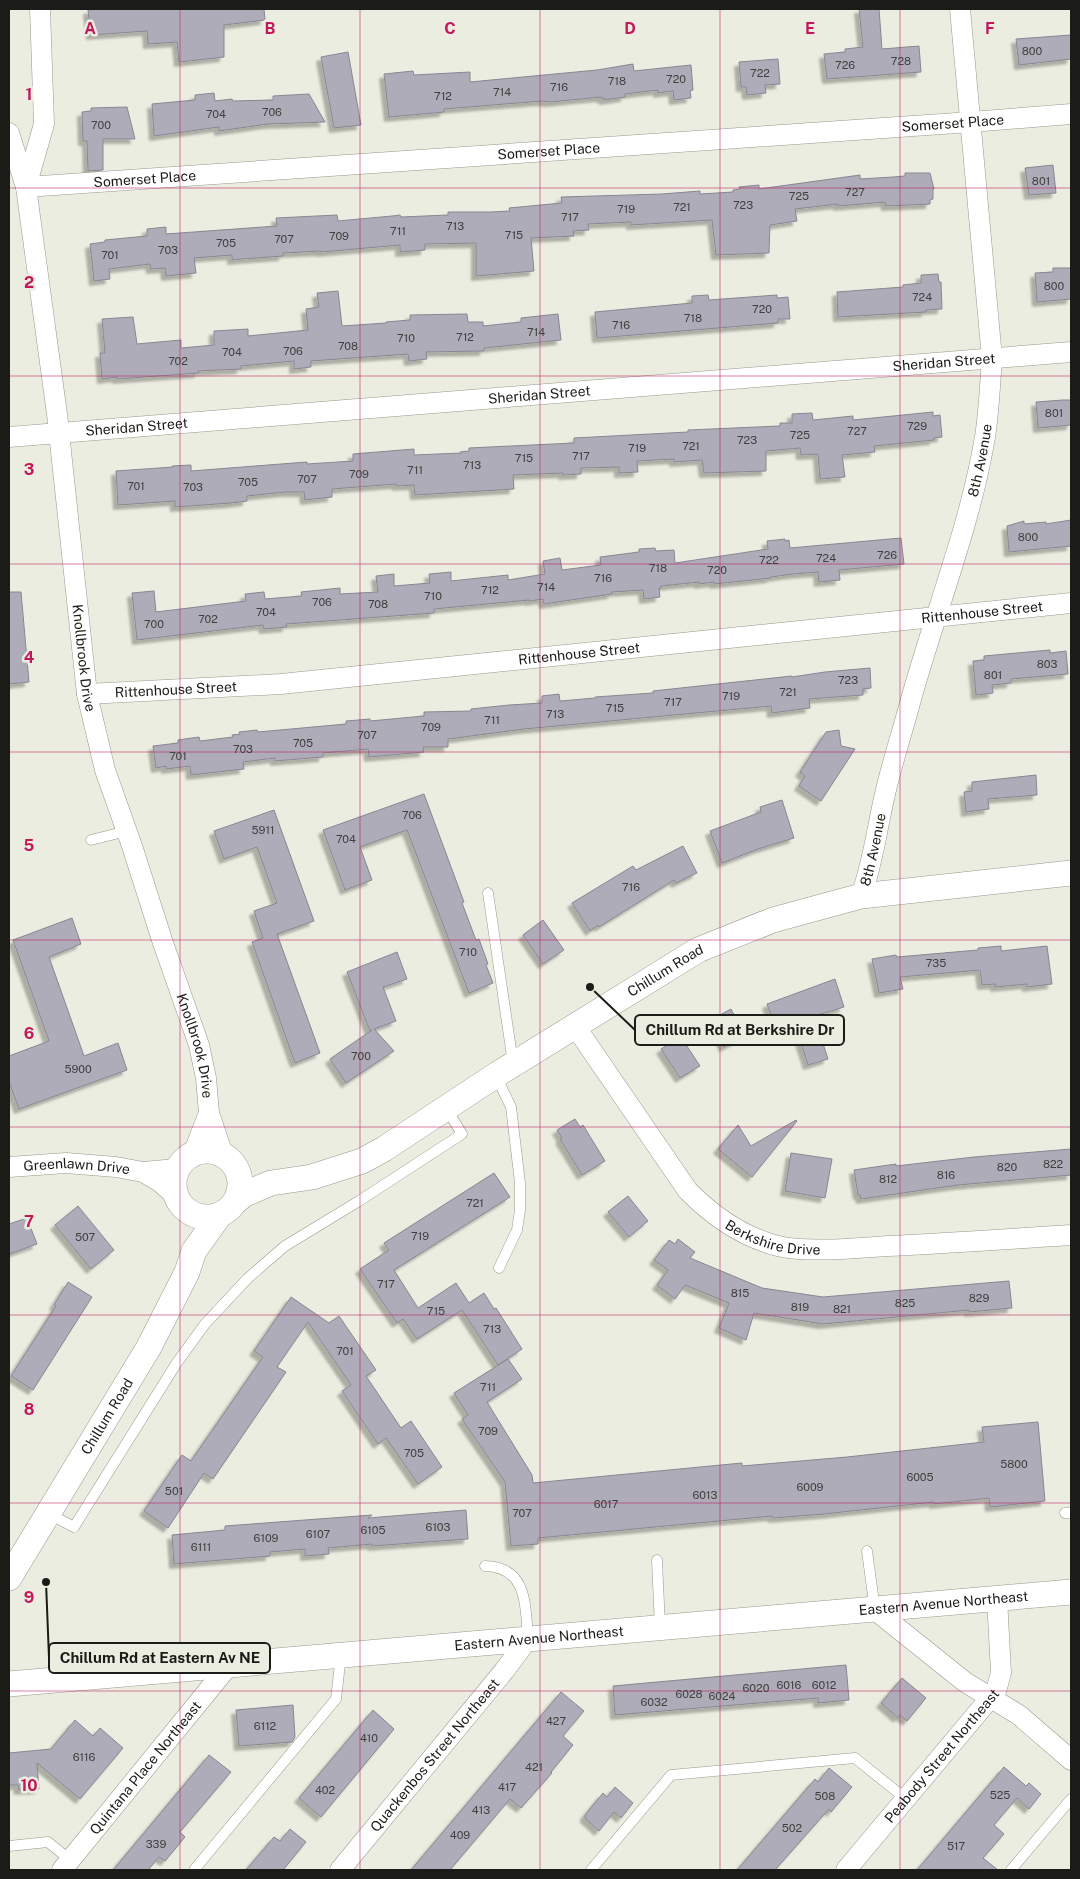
<svg xmlns="http://www.w3.org/2000/svg" width="1080" height="1879" font-family="'Public Sans',sans-serif">
<style>
.building{fill:#adacb8;stroke:#888692;filter:url(#shadow)}
.lines{fill:none;stroke-linecap:round;stroke-linejoin:round}
.service-casing{stroke:#97998d;stroke-width:11}
.minor-casing{stroke:#97998d;stroke-width:21}
.tertiary-casing{stroke:#97998d;stroke-width:26}
.service{stroke:#fff;stroke-width:10}
.minor{stroke:#fff;stroke-width:20}
.tertiary{stroke:#fff;stroke-width:25}
.grid{fill:none;stroke:#c2185b;stroke-width:1;stroke-opacity:0.55}
.labels{text-anchor:middle;stroke-width:5;stroke-linejoin:round;paint-order:stroke}
.number-label{font-size:11px;fill:#40403f}
.street-label{font-size:14px;fill:#1b1c17;stroke:#ebede0}
.grid-label{font-size:16px;text-anchor:middle;font-weight:bold;fill:#c2185b;stroke:#ebede0;stroke-width:5;stroke-linejoin:round;paint-order:stroke}
.leader{fill:none;stroke:#1b1c17;stroke-width:2}
.callout-dot{fill:#1b1c17;stroke:#ebede0;stroke-width:2}
.callout{fill:#ebede0;stroke:#1b1c17;stroke-width:2}
.callout-label{font-size:15px;text-anchor:middle;font-weight:bold;fill:#1b1c17}
</style>
<defs>
<filter id="shadow"><feDropShadow dx="-4.5" dy="4.5" stdDeviation="1" flood-color="#0004"/></filter>
</defs>
<rect width="100%" height="100%" fill="#ebede0"/>
<path class="building" d="M98,9H264L265,20L224,25V57L179,62L177,42L148,44L147,31L91,35L88,10Z
M859,9H879L882,49L919,46L921,72L827,79L824,54L845,52V49L863,47Z
M1071,35V59L1019,65L1016,39Z
M348,52L361,125L334,128L321,57Z
M778,59L780,84L765,85L766,93L747,95L746,87H741L739,62Z
M633,64L634,71L691,65L693,90L690,91L691,98L674,100L673,91L658,93V90L625,94V97L604,100V98H601V97L550,102L542,101L444,109V112L389,117L384,74L413,71L414,75L470,72V82L597,70Z
M214,93L215,101L232,99L233,101L273,100V96L309,94L325,122L268,124L219,131V127L154,136L152,104L195,100V95Z
M127,107L135,139H103V170L88,171L87,141H83L82,112L91,111V108Z
M1053,165L1056,193L1029,195L1025,168Z
M905,173H930L934,189H933V199L930,200V204L886,206L885,202L838,206V204L795,209L797,221L770,225L769,253L716,255L712,220L631,225V222L588,224L589,230L573,231L574,236L531,238L534,271L476,276V243L425,244V250L400,252V245L321,252V251L283,253V256L242,259L232,260V255L194,258L196,273L166,276L165,268L151,269L150,264L109,269L110,279L94,281L90,244L105,242V240L147,236V229L166,227V234L277,226L276,218L337,215L338,221L392,216L400,215L401,217L448,215V212H490L510,211L509,208L562,203L561,197L662,194L700,191V194L733,192V190L740,189L739,187L759,185V189L860,175V179L893,177L905,176Z
M1053,268H1071V299L1037,302L1035,273L1053,272Z
M938,274L939,282H941L942,309L926,310V312L838,317L837,292L903,287V285L921,283V275Z
M338,291L342,326L386,323V322L410,320V315L467,314L468,322H483V326L521,322V318L558,314L561,340L484,348V351L426,352L427,359L409,361L408,354L311,361V367L294,369V361L241,366V369L198,371L199,373L117,379V377L102,379L100,353H105L102,319L133,317L137,344L181,340V348L214,345V331L248,329V336L308,330L306,309L319,307L317,293Z
M708,295L709,300L777,295V298L788,297L790,319H778V323L597,338L595,312L692,303V296Z
M1063,400H1071V425L1038,428L1036,402Z
M933,412V416L940,415L942,437L934,438V440L874,446L875,452L842,455L845,477L820,479L818,454L801,455L800,448L766,451V471L704,473L702,460L674,462V459L637,461L638,472L619,473V467L581,468V474L563,475V473L513,475L514,489L415,495L414,485L397,486L396,484L332,489V497L305,500L304,492H285L247,496V501L231,503L175,507V501L118,505L116,471L173,467L172,466L191,465V471L307,462V464L353,461V454L414,449V455L461,453L460,452L469,451V448L574,443V438L688,432V430L780,426V423H792V414L812,413L813,420L853,416V420Z
M1071,520V546L1009,552L1007,526L1024,521V524L1046,522V524Z
M901,538L904,564L839,570L840,580L819,582L818,572L793,574L771,577V578L714,584V582L699,584V582L661,586V588H659L660,597L644,599L643,590L612,592V594L544,604L543,599L530,601L529,600L434,609V613L286,624L287,627L264,629L263,625L145,639L137,640L132,593L154,591L156,612L246,601L245,594L264,592L265,599L302,596L301,592L340,588V594L378,592L376,576L394,574V586L430,583L429,574L451,572V581L508,575V580L545,574L543,561L560,558L562,570L601,565L600,557L639,552V549L655,548L656,551L674,550L675,563L768,549L767,541L785,539V541L789,540L790,548Z
M9,592H21L29,682L9,684Z
M1050,650V653L1066,651L1068,674L1011,679V683L992,685L993,693L976,695L973,661L984,660V656Z
M870,668L871,688L863,689V695L809,699L810,708L772,713L771,706L524,729L448,739V747H423L424,752L369,757L368,749L323,753V757L275,761V758L243,762L244,769L191,775L190,766L166,769V766L156,768L153,746L178,743V740L199,737L200,741L233,737L232,735L240,734L239,732L257,730L258,732L346,724V721L370,719V721L424,716V712L471,711V709L509,705L542,703V696L559,694L560,701L595,698V697L653,693V691L792,676V677L825,672Z
M839,730L841,746L855,749L821,801L799,786L805,776L800,772L826,732Z
M1036,775L1037,795L988,799L989,809L966,812L964,792L972,791V782Z
M424,794L464,902L462,903L476,940L479,939L488,964L486,965L493,983L469,993L407,830L360,847L372,880L345,890L323,830Z
M782,800L794,838L758,849L722,863L710,831L761,812L760,807Z
M274,810L314,921L277,934L320,1053L295,1063L252,942L263,938L254,911L277,903L257,847L224,859L214,831Z
M683,846L697,873L676,883L674,880L599,927L598,925L590,931L572,903L633,866L636,870Z
M72,918L81,944L49,957L84,1056L118,1043L127,1070L19,1109L9,1082V1056L49,1041L13,940Z
M543,920L564,950L543,964L523,935Z
M1001,946V951L1047,946L1052,984L1027,987V984L995,987V984L982,985L980,970L900,977L903,989L879,993L872,959L896,955L897,957L978,950V948Z
M397,952L407,979L383,987L396,1021L374,1029L394,1051L346,1083L330,1059L372,1030L370,1031L347,972Z
M835,979L844,1007L814,1016L828,1059L808,1065L796,1028L778,1035L767,1004Z
M731,1009L745,1036L724,1047L711,1020Z
M681,1037L700,1066L680,1078L661,1049Z
M575,1119L580,1127L583,1125L605,1161L582,1175L560,1139L562,1138L557,1130Z
M796,1120L797,1121L752,1177L718,1149L738,1125L751,1146Z
M1071,1149V1175L958,1185L861,1199L860,1195H858L854,1170L896,1164V1166L974,1157Z
M791,1153L832,1159L825,1198L785,1191Z
M494,1173L510,1197L394,1270L418,1308L456,1283L469,1303L484,1293L494,1309L496,1308L522,1349L498,1365L462,1310L417,1339L403,1319L397,1323L360,1269L389,1250L384,1243Z
M628,1196L648,1221L629,1237L608,1212Z
M78,1206L114,1250L91,1269L55,1225Z
M27,1218L37,1244L9,1254V1224Z
M678,1239L695,1252L690,1258L762,1288L823,1297L1009,1281L1012,1308L969,1312V1310L823,1324L754,1313L746,1340L719,1328L729,1303L685,1285L675,1299L657,1285L668,1270L654,1260L669,1240L675,1244Z
M68,1282L92,1297L33,1390L11,1376L56,1306L54,1305Z
M291,1297L329,1323L339,1316L376,1370L366,1376L401,1428L411,1421L442,1467L418,1484L386,1438L378,1444L342,1391L351,1385L308,1322L277,1367L286,1372L213,1479L204,1473L168,1528L144,1511L182,1455L191,1461L263,1357L254,1351Z
M508,1359L522,1379L487,1402L532,1475L533,1483L742,1463V1466L847,1457L984,1442L982,1427L1038,1422L1045,1501L990,1507L989,1498L934,1504V1502L824,1514L773,1518L772,1516L538,1538V1544L511,1546L505,1482L462,1419L468,1415L454,1393Z
M466,1510L468,1539L372,1546V1544L328,1548L329,1554L305,1556V1549L270,1552V1556L174,1564L172,1535L225,1530V1526L372,1515L368,1518Z
M846,1665L849,1700L818,1703V1698L615,1715L613,1686Z
M902,1678L926,1698L907,1721L900,1715L898,1718L881,1703Z
M561,1692L584,1711L563,1736L573,1745L551,1772L552,1773L521,1808L510,1799L450,1870H411Z
M293,1705L295,1737L292,1742L239,1746L236,1710Z
M373,1710L394,1729L321,1817L299,1798Z
M75,1720L93,1736L100,1728L123,1748L80,1799L37,1763L39,1789L19,1790L18,1785H9V1753L51,1749Z
M209,1755L231,1772L180,1832L185,1837L165,1861L159,1857L148,1870H113Z
M1004,1767L1026,1786L1029,1783L1041,1794L1029,1809L1017,1798L994,1825L1004,1834L983,1858L998,1870H917Z
M829,1768L852,1787L831,1812L829,1809L775,1870H737L815,1779L818,1782Z
M615,1787L633,1803L621,1818L614,1812L599,1831L585,1818V1815L603,1793L607,1797Z
M290,1829L306,1842L283,1870H246L274,1837L280,1841Z"/>
<g class="lines">
<g class="service-casing">
<path id="service" d="M91,840L127,831
M488,893L513,1063
M496,1076L511,1107L520,1183V1210L517,1230L499,1268
M1065,1513H1071
M49,1514L74,1527L176,1364L205,1324L248,1278L285,1246L359,1201L462,1134L446,1108
M867,1551L875,1610
M657,1560L660,1627
M485,1566C528,1567 525,1606 528,1638
M9,1846L48,1842L70,1860
M194,1870L336,1699L341,1655
M591,1870L671,1775L855,1758L906,1799
M1011,1870L1071,1799"/>
</g>
<g class="minor-casing">
<g id="minor">
<path id="s1" d="M9,133L26,187L57,414L87,694L105,770L132,846L163,943L199,1045L206,1078L209,1113L223,1155"/>
<path id="s2" d="M26,187L971,122L1071,114"/>
<path d="M26,187L44,124L40,9"/>
<path id="s3" d="M9,437L1071,352"/>
<path id="s4" d="M87,694L281,684L1071,603"/>
<path id="s5" d="M861,896C873,863 877,828 885,794C892,763 902,733 910,703C934,615 970,527 985,437C989,411 990,385 992,358L960,9"/>
<path id="s6" d="M575,1026L688,1191C714,1217 742,1237 778,1246C807,1253 858,1248 888,1246C949,1243 1010,1239 1071,1235"/>
<path d="M193,1154L209,1113"/>
<path id="s7" d="M9,1167L66,1163L116,1167L143,1172L177,1169"/>
<path d="M143,1172L160,1182L176,1196"/>
<path d="M875,1610L965,1682L1019,1715L1071,1760"/>
<path id="s8" d="M62,1870L229,1665"/>
<path id="s9" d="M340,1870L504,1671L528,1639"/>
<path id="s10" d="M846,1870L996,1691L1001,1673L997,1598"/>
</g>
</g>
<g class="tertiary-casing">
<g id="tertiary">
<circle cx="207" cy="1184" r="33"/>
<path id="s11" d="M236,1201L245,1194L271,1183L312,1177L362,1161L384,1149L496,1075L698,950L773,920L861,896L1071,873"/>
<path id="s12" d="M9,1578L149,1347L187,1272L194,1251L219,1216"/>
<path id="s13" d="M9,1684L1071,1592"/>
</g>
</g>
<use href="#service" class="service"/>
<use href="#minor" class="minor"/>
<use href="#tertiary" class="tertiary"/>
</g>
<path class="grid" d="M180,9V1870M360,9V1870M540,9V1870M720,9V1870M900,9V1870M9,188H1071M9,376H1071M9,564H1071M9,752H1071M9,940H1071M9,1127H1071M9,1315H1071M9,1503H1071M9,1691H1071"/>
<g class="labels">
<g class="number-label">
<text x="1032" y="55">800</text>
<text x="901" y="65">728</text>
<text x="845" y="69">726</text>
<text x="760" y="77">722</text>
<text x="676" y="83">720</text>
<text x="617" y="85">718</text>
<text x="559" y="91">716</text>
<text x="502" y="96">714</text>
<text x="443" y="100">712</text>
<text x="272" y="116">706</text>
<text x="216" y="118">704</text>
<text x="101" y="129">700</text>
<text x="1041" y="185">801</text>
<text x="855" y="196">727</text>
<text x="799" y="200">725</text>
<text x="743" y="209">723</text>
<text x="682" y="211">721</text>
<text x="626" y="213">719</text>
<text x="570" y="221">717</text>
<text x="455" y="230">713</text>
<text x="398" y="235">711</text>
<text x="514" y="239">715</text>
<text x="339" y="240">709</text>
<text x="284" y="243">707</text>
<text x="226" y="247">705</text>
<text x="168" y="254">703</text>
<text x="110" y="259">701</text>
<text x="1054" y="290">800</text>
<text x="922" y="301">724</text>
<text x="762" y="313">720</text>
<text x="693" y="322">718</text>
<text x="621" y="329">716</text>
<text x="536" y="336">714</text>
<text x="465" y="341">712</text>
<text x="406" y="342">710</text>
<text x="348" y="350">708</text>
<text x="293" y="355">706</text>
<text x="232" y="356">704</text>
<text x="178" y="365">702</text>
<text x="1054" y="417">801</text>
<text x="917" y="430">729</text>
<text x="857" y="435">727</text>
<text x="800" y="439">725</text>
<text x="747" y="444">723</text>
<text x="691" y="450">721</text>
<text x="637" y="452">719</text>
<text x="581" y="460">717</text>
<text x="524" y="462">715</text>
<text x="472" y="469">713</text>
<text x="415" y="474">711</text>
<text x="359" y="478">709</text>
<text x="307" y="483">707</text>
<text x="248" y="486">705</text>
<text x="136" y="490">701</text>
<text x="193" y="491">703</text>
<text x="1028" y="541">800</text>
<text x="887" y="559">726</text>
<text x="826" y="562">724</text>
<text x="769" y="564">722</text>
<text x="658" y="572">718</text>
<text x="717" y="574">720</text>
<text x="603" y="582">716</text>
<text x="546" y="591">714</text>
<text x="490" y="594">712</text>
<text x="433" y="600">710</text>
<text x="322" y="606">706</text>
<text x="378" y="608">708</text>
<text x="266" y="616">704</text>
<text x="208" y="623">702</text>
<text x="154" y="628">700</text>
<text x="1047" y="668">803</text>
<text x="993" y="679">801</text>
<text x="848" y="684">723</text>
<text x="788" y="696">721</text>
<text x="731" y="700">719</text>
<text x="673" y="706">717</text>
<text x="615" y="712">715</text>
<text x="555" y="718">713</text>
<text x="492" y="724">711</text>
<text x="431" y="731">709</text>
<text x="367" y="739">707</text>
<text x="303" y="747">705</text>
<text x="243" y="753">703</text>
<text x="178" y="760">701</text>
<text x="412" y="819">706</text>
<text x="263" y="834">5911</text>
<text x="346" y="843">704</text>
<text x="631" y="891">716</text>
<text x="468" y="956">710</text>
<text x="936" y="967">735</text>
<text x="361" y="1060">700</text>
<text x="78" y="1073">5900</text>
<text x="1053" y="1168">822</text>
<text x="1007" y="1171">820</text>
<text x="946" y="1179">816</text>
<text x="888" y="1183">812</text>
<text x="475" y="1207">721</text>
<text x="420" y="1240">719</text>
<text x="85" y="1241">507</text>
<text x="386" y="1288">717</text>
<text x="740" y="1297">815</text>
<text x="979" y="1302">829</text>
<text x="905" y="1307">825</text>
<text x="800" y="1311">819</text>
<text x="842" y="1313">821</text>
<text x="436" y="1315">715</text>
<text x="492" y="1333">713</text>
<text x="345" y="1355">701</text>
<text x="488" y="1391">711</text>
<text x="488" y="1435">709</text>
<text x="414" y="1457">705</text>
<text x="1014" y="1468">5800</text>
<text x="920" y="1481">6005</text>
<text x="810" y="1491">6009</text>
<text x="174" y="1495">501</text>
<text x="705" y="1499">6013</text>
<text x="606" y="1508">6017</text>
<text x="522" y="1517">707</text>
<text x="438" y="1531">6103</text>
<text x="373" y="1534">6105</text>
<text x="318" y="1538">6107</text>
<text x="266" y="1542">6109</text>
<text x="201" y="1551">6111</text>
<text x="789" y="1689">6016</text>
<text x="824" y="1689">6012</text>
<text x="756" y="1692">6020</text>
<text x="689" y="1698">6028</text>
<text x="722" y="1700">6024</text>
<text x="654" y="1706">6032</text>
<text x="556" y="1725">427</text>
<text x="265" y="1730">6112</text>
<text x="369" y="1742">410</text>
<text x="84" y="1761">6116</text>
<text x="534" y="1771">421</text>
<text x="507" y="1791">417</text>
<text x="325" y="1794">402</text>
<text x="1000" y="1799">525</text>
<text x="825" y="1800">508</text>
<text x="481" y="1814">413</text>
<text x="792" y="1832">502</text>
<text x="460" y="1839">409</text>
<text x="156" y="1848">339</text>
<text x="956" y="1850">517</text>
</g>
<g class="street-label">
<text dy="5" stroke="none"><textPath href="#s2" startOffset="929">Somerset Place</textPath></text>
<text dy="5" stroke="none"><textPath href="#s2" startOffset="524">Somerset Place</textPath></text>
<text dy="5" stroke="none"><textPath href="#s2" startOffset="119">Somerset Place</textPath></text>
<text dy="5" stroke="none"><textPath href="#s3" startOffset="938">Sheridan Street</textPath></text>
<text dy="5" stroke="none"><textPath href="#s3" startOffset="532">Sheridan Street</textPath></text>
<text dy="5" stroke="none"><textPath href="#s3" startOffset="128">Sheridan Street</textPath></text>
<text dy="5" stroke="none"><textPath href="#s5" startOffset="452">8th Avenue</textPath></text>
<text dy="5" stroke="none"><textPath href="#s4" startOffset="899">Rittenhouse Street</textPath></text>
<text dy="5" stroke="none"><textPath href="#s4" startOffset="494">Rittenhouse Street</textPath></text>
<text dy="5" stroke="none"><textPath href="#s1" startOffset="531">Knollbrook Drive</textPath></text>
<text dy="5" stroke="none"><textPath href="#s4" startOffset="89">Rittenhouse Street</textPath></text>
<text dy="5" stroke="none"><textPath href="#s5" startOffset="48">8th Avenue</textPath></text>
<text dy="5" stroke="none"><textPath href="#s11" startOffset="492">Chillum Road</textPath></text>
<text dy="5" stroke="none"><textPath href="#s1" startOffset="936">Knollbrook Drive</textPath></text>
<text dy="5" stroke="none"><textPath href="#s7" startOffset="68">Greenlawn Drive</textPath></text>
<text dy="5" stroke="none"><textPath href="#s6" startOffset="300">Berkshire Drive</textPath></text>
<text dy="5" stroke="none"><textPath href="#s12" startOffset="189">Chillum Road</textPath></text>
<text dy="5" stroke="none"><textPath href="#s13" startOffset="938">Eastern Avenue Northeast</textPath></text>
<text dy="5" stroke="none"><textPath href="#s13" startOffset="532">Eastern Avenue Northeast</textPath></text>
<text dy="5" stroke="none"><textPath href="#s9" startOffset="149">Quackenbos Street Northeast</textPath></text>
<text dy="5" stroke="none"><textPath href="#s10" startOffset="149">Peabody Street Northeast</textPath></text>
<text dy="5" stroke="none"><textPath href="#s8" startOffset="132">Quintana Place Northeast</textPath></text>
</g>
</g>
<g class="grid-label">
<text x="90" y="34">A</text>
<text x="270" y="34">B</text>
<text x="450" y="34">C</text>
<text x="630" y="34">D</text>
<text x="810" y="34">E</text>
<text x="990" y="34">F</text>
<text x="29" y="100">1</text>
<text x="29" y="288">2</text>
<text x="29" y="475">3</text>
<text x="29" y="663">4</text>
<text x="29" y="851">5</text>
<text x="29" y="1039">6</text>
<text x="29" y="1227">7</text>
<text x="29" y="1415">8</text>
<text x="29" y="1603">9</text>
<text x="29" y="1791">10</text>
</g>
<path class="leader" d="M590 987L635 1030M46 1582L49 1658"/>
<g class="callout-dot">
<circle cx="590" cy="987" r="5"/>
<circle cx="46" cy="1582" r="5"/>
</g>
<g class="callout">
<rect x="635" y="1015" width="209" height="30" rx="5"/>
<rect x="49" y="1643" width="221" height="30" rx="5"/>
</g>
<g class="callout-label">
<text x="740" y="1035">Chillum Rd at Berkshire Dr</text>
<text x="160" y="1663">Chillum Rd at Eastern Av NE</text>
</g>
<rect width="1080" height="1879" fill="none" stroke="#1b1c17" stroke-width="20"/>
</svg>
